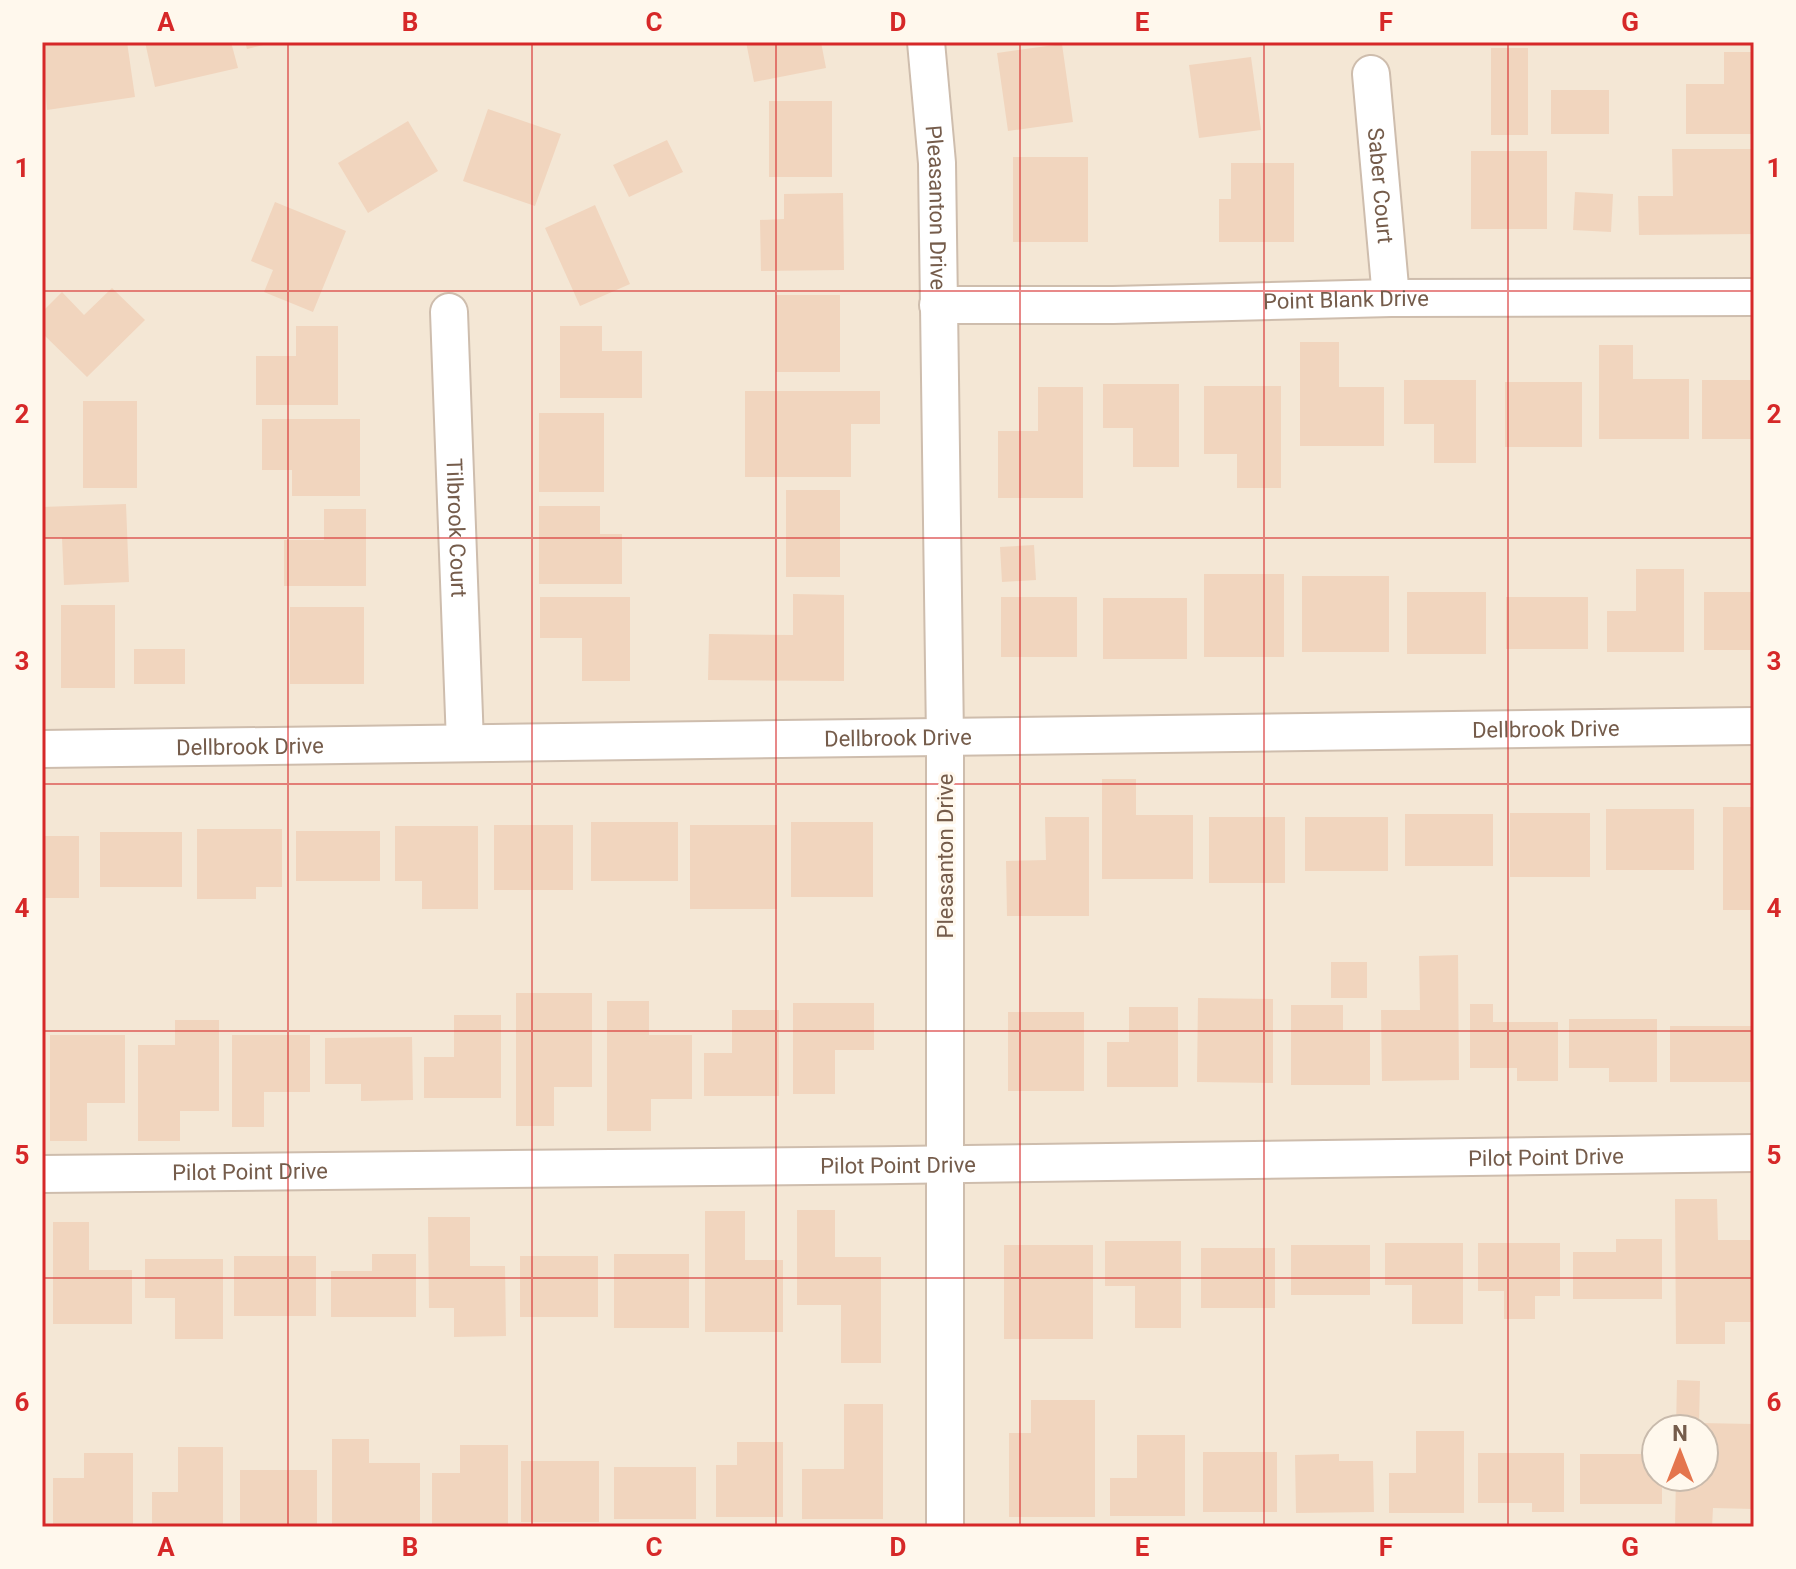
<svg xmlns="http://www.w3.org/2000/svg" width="1796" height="1569" font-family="Roboto,sans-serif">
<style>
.residential{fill:#f4e7d5;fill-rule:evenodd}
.building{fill:#f1d5be}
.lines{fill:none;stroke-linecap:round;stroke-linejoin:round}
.street-casing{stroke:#cebdad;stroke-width:40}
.street{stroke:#fff;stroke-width:36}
.grid{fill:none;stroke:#d62828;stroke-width:2;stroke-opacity:0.55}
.labels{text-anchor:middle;stroke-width:6;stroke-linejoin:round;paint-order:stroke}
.street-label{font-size:22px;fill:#755c4b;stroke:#fff8ed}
.neatline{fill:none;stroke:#d62828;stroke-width:3}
.grid-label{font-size:26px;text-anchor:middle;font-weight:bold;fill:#d62828}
</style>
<rect width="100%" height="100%" fill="#fcf5e6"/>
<path class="residential" d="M42,42H1754V1527H42ZM1656,1429H1704V1477H1656Z"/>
<path class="building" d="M42,42H127L135,97L47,110Z
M145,42H231L238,68L155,87Z
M245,42H272V43L247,49Z
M746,42H821L826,68L754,82Z
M1062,44L1073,122L1008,131L997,53Z
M1491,48H1528V135H1491Z
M1724,52H1754V134H1686V84H1724Z
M1251,57L1261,130L1199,138L1189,65Z
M1551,90H1609V134H1551Z
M769,101H832V177H769Z
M488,109L561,134L535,206L463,181Z
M408,121L438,171L368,213L338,163Z
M667,140L683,172L629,197L613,165Z
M1672,149H1754V234L1639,235L1638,196H1673Z
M1471,151H1547V229H1471Z
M1013,157H1088V242H1013Z
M1231,163H1294V242H1219V199H1231Z
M1575,192L1613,194L1611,232L1573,230Z
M843,193L844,270L761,271L760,220L784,219V194Z
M275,202L346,231L313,312L264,292L273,270L251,261Z
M595,205L630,284L580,306L545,228Z
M112,288L145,320L87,377L42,333V312L62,292L84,315Z
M776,295H840V372H776Z
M296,326H338V405H256V356H296Z
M560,326H602V351H642V398H560Z
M1300,342H1339V387H1384V446H1300Z
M1599,345H1633V379H1689V439H1599Z
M1404,380H1476V463H1434V424H1404Z
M1702,380H1754V439H1702Z
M1505,382H1582V447H1505Z
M1103,384H1179V467H1133V428H1103Z
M1204,386H1281V488H1237V454H1204Z
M1038,387H1083V498H998V431H1038Z
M745,391H880V424H851V477H745Z
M83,401H137V488H83Z
M539,413H604V492H539Z
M262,419H360V496H292V470H262Z
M786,490H840V577H786Z
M126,504L129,582L64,585L62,538H42V507Z
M539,506H600V534H622V584H539Z
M324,509H366V586H284V540H324Z
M1034,545L1036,580L1002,582L1000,547Z
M1636,569H1684V652H1607V611H1636Z
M1204,574H1284V657H1204Z
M1302,576H1389V652H1302Z
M1407,592H1486V654H1407Z
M1704,592H1754V650H1704Z
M793,594L844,595V681L708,680L709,634L793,635Z
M540,597H630V681H582V638H540Z
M1001,597H1077V657H1001Z
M1506,597H1588V649H1506Z
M1103,598H1187V659H1103Z
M61,605H115V688H61Z
M290,607H364V684H290Z
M134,649H185V684H134Z
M1102,779H1136V815H1193V879H1102Z
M1723,807H1754V910H1723Z
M1606,809H1694V870H1606Z
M1510,813H1590V877H1510Z
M1405,814H1493V866H1405Z
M1045,817H1089V916H1007L1006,861L1046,860Z
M1209,817H1285V883H1209Z
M1305,817H1388V871H1305Z
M591,822H678V881H591Z
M791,822H873V897H791Z
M494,825H573V890H494Z
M690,825H777V909H690Z
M395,826H478V909H422V881H395Z
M197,829H282V887H256V899H197Z
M296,831H380V881H296Z
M100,832H182V887H100Z
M42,836H79V898H42Z
M1458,955L1459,1080L1382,1081L1381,1010H1420L1419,956Z
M1331,962H1367V998H1331Z
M516,993H592V1087H554V1126H516Z
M1198,998L1273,999V1083L1197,1082Z
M607,1001H649V1035H692V1099H651V1131H607Z
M793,1003H874V1050H835V1094H793Z
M1470,1004H1493V1022H1558V1081H1517V1068H1470Z
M1291,1005H1343V1030H1370V1085H1291Z
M1129,1007H1178V1087H1107V1042H1129Z
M732,1010H779V1096H704V1053H732Z
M1008,1012H1084V1091H1008Z
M454,1015H501V1098H424V1057H454Z
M1569,1019H1657V1082H1609V1068H1569Z
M175,1020H219V1111H180V1141H138V1045H175Z
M1670,1026H1753V1082H1670Z
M50,1035H125V1103H87V1141H50Z
M232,1035H310V1092H264V1127H232Z
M412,1037L413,1100L361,1101V1084H325V1038Z
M1675,1199H1717L1718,1240H1754V1322H1725V1344H1676Z
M797,1210H835V1257H881V1363H841V1305H797Z
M705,1211H745V1260H783V1332H705Z
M428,1217H470V1266H505L506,1336L454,1337V1308H429Z
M53,1222H89V1270H132V1324H53Z
M1616,1239H1662V1299H1573V1252H1616Z
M1105,1241H1181V1328H1135V1286H1105Z
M1385,1243H1463V1324H1412V1285H1385Z
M1478,1243H1560V1296H1535V1319H1504V1291H1478Z
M1004,1245H1093V1339H1004Z
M1291,1245H1370V1295H1291Z
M1201,1248H1275V1308H1201Z
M372,1254H416V1317H331V1271H372Z
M614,1254H689V1328H614Z
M234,1256H316V1316H234Z
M520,1256H598V1317H520Z
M145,1259H223V1339H175V1298H145Z
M1677,1380L1700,1381L1699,1423L1754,1424V1509L1713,1508L1712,1527H1675L1676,1477H1704V1429H1676Z
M1031,1400H1095V1517H1009V1433H1031Z
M844,1404H883V1519H802V1469H844Z
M1416,1431H1464V1513H1389V1473H1416Z
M1137,1435H1185V1516H1110V1478H1137Z
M332,1439H369V1463H420V1527H332Z
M737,1442H783V1517H716V1465H737Z
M460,1445H508V1526H432V1473H460Z
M178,1447H223V1527H152V1492H178Z
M1203,1452H1277V1512H1203Z
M84,1453H133V1527H53V1478H84Z
M1478,1453H1564V1512H1532V1503H1478Z
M1339,1454V1461H1373L1374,1512L1296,1513L1295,1455Z
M1580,1454H1656V1477H1662V1504H1580Z
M521,1461H599V1522H521Z
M614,1467H696V1519H614Z
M240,1470H317V1527H240Z"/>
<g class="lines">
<g class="street-casing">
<g id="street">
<path id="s1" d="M926,42L937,163L945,738V1527"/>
<path id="s2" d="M1371,74L1391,298"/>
<path id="s3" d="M938,305H1113L1391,298L1754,297"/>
<path id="s4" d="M449,312L465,743"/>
<path id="s5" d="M42,749L1754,726"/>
<path id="s6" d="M42,1174C613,1166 1183,1165 1754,1153"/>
</g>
</g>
<use href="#street" class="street"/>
</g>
<path class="grid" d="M288,42V1527M532,42V1527M776,42V1527M1020,42V1527M1264,42V1527M1508,42V1527M42,291H1754M42,538H1754M42,784H1754M42,1031H1754M42,1278H1754"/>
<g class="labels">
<g class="street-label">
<text dy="8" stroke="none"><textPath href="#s2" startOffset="112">Saber Court</textPath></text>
<text dy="8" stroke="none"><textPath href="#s1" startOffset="166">Pleasanton Drive</textPath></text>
<text dy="8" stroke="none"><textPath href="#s3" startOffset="408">Point Blank Drive</textPath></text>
<text dy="8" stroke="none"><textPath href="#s4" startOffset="216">Tilbrook Court</textPath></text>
<text dy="8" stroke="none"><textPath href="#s5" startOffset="1504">Dellbrook Drive</textPath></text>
<text dy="8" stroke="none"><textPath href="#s5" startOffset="856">Dellbrook Drive</textPath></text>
<text dy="8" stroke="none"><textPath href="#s5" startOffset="208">Dellbrook Drive</textPath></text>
<text transform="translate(945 856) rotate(-90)" y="8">Pleasanton Drive</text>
<text dy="8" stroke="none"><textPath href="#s6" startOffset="1504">Pilot Point Drive</textPath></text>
<text dy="8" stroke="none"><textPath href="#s6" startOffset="856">Pilot Point Drive</textPath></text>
<text dy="8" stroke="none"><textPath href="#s6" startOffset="208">Pilot Point Drive</textPath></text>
</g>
</g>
<rect width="1796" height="1569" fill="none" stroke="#fff8ed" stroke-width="88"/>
<g transform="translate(1680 1453)"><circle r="38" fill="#fff8ed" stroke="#c8baac" stroke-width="2"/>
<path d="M0-6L14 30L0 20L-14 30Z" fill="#e4754d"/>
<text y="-12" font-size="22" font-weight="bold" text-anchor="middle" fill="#755c4b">N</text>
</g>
<rect x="44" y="44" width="1708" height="1481" class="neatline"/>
<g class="grid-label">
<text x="166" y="31">A</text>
<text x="410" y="31">B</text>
<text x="654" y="31">C</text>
<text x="898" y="31">D</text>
<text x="1142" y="31">E</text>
<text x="1386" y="31">F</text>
<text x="1630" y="31">G</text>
<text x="22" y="177">1</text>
<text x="1774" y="177">1</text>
<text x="22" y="423">2</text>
<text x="1774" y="423">2</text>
<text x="22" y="670">3</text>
<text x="1774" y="670">3</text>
<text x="22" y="917">4</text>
<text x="1774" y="917">4</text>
<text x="22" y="1164">5</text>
<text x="1774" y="1164">5</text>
<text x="22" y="1411">6</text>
<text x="1774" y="1411">6</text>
<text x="166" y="1556">A</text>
<text x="410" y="1556">B</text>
<text x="654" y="1556">C</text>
<text x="898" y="1556">D</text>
<text x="1142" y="1556">E</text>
<text x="1386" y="1556">F</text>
<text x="1630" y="1556">G</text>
</g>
</svg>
